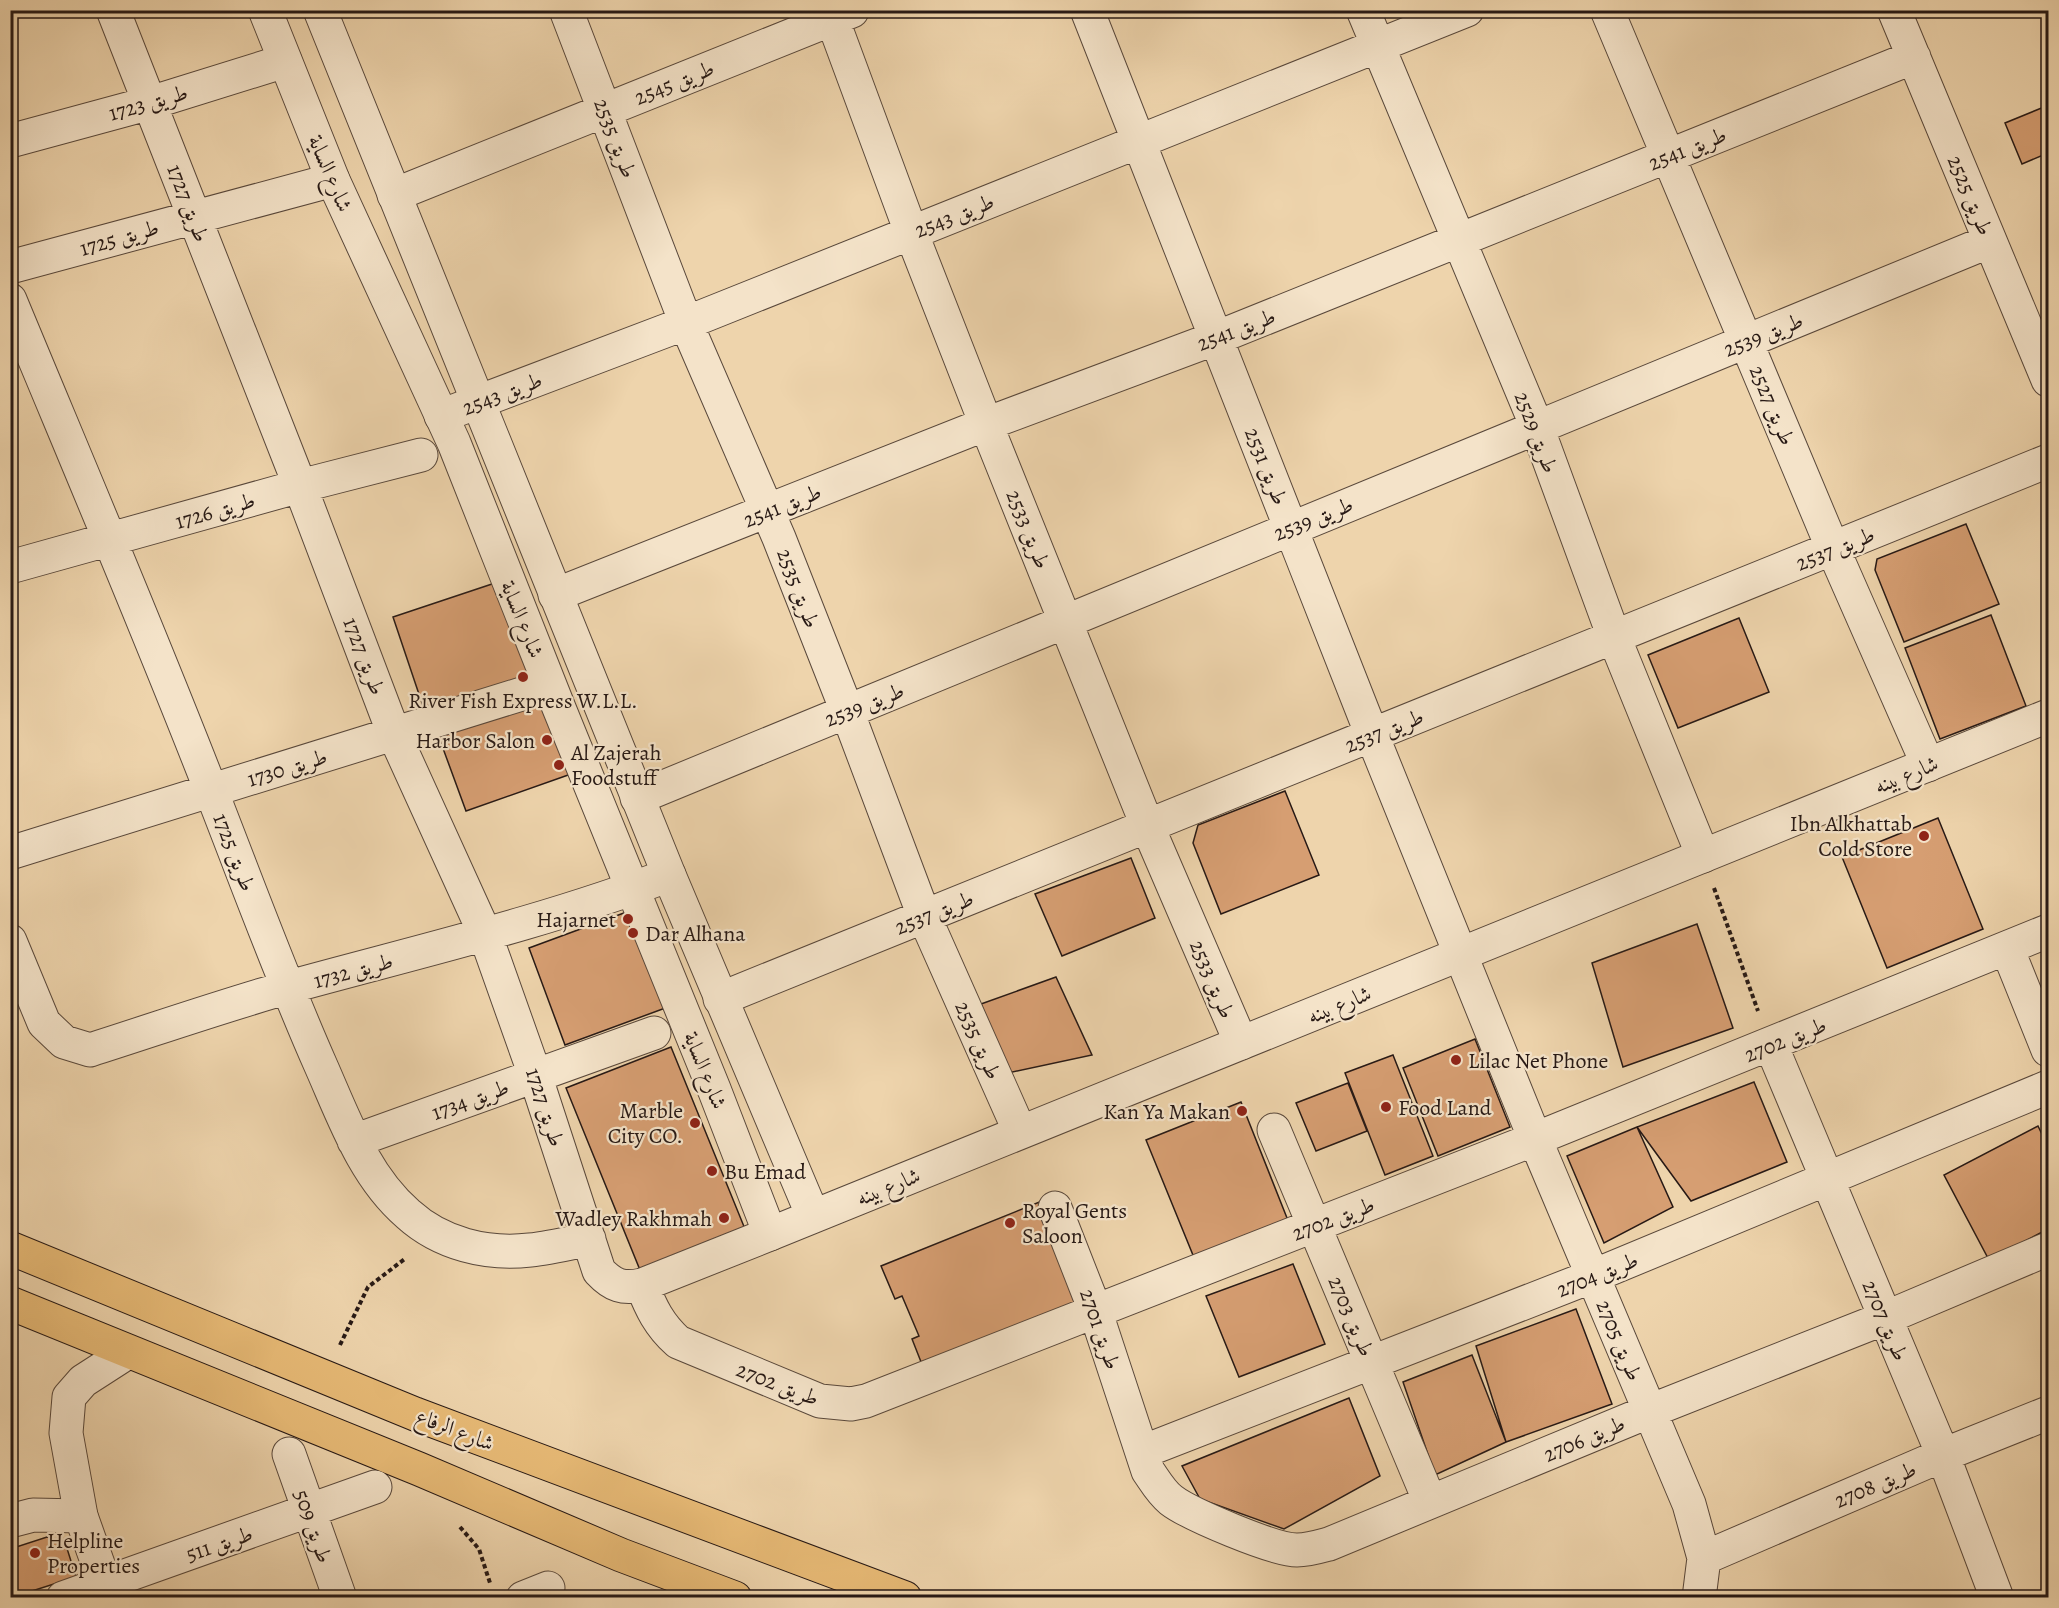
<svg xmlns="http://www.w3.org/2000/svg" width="2059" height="1608" font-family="Alegreya,Amiri,serif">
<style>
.building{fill:#d69e72;stroke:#271915;stroke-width:1.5}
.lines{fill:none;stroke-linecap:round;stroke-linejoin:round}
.minor-casing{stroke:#59483b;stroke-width:35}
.tertiary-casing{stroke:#59483b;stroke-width:35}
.primary-casing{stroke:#271915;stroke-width:35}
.path{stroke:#271915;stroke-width:4;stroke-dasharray:4.5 3;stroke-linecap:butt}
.minor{stroke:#f4e3c9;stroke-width:33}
.tertiary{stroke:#f4e3c9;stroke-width:33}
.primary{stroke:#e7ba76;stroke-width:33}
.poi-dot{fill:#8f2418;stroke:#f4e3c9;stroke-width:2}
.labels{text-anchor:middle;stroke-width:4.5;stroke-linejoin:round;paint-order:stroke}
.street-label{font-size:22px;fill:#271915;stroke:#f4e3c9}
.poi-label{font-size:22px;fill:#271915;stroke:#f4e3c9;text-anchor:start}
</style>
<rect width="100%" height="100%" fill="#eed4ac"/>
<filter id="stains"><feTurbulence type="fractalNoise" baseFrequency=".00333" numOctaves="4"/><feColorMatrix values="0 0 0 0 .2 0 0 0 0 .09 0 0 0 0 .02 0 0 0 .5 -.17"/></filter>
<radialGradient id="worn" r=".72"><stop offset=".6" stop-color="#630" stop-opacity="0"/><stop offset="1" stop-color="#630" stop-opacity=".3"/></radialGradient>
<path class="building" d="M2044,107L2047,113L2048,112V153L2022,164L2005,123Z
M1966,524L1999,604L1904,642L1875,570L1877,559Z
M501,581L536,682L427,718L393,617Z
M1991,615L2026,706L1940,739L1905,648Z
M1739,618L1769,692L1678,728L1648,655Z
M542,695L571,774L466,811L437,732Z
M1285,791L1319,875L1221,914L1193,843L1198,825Z
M1938,818L1983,929L1887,968L1842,857Z
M1131,858L1155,918L1062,956L1035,894Z
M632,910L668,1007L565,1045L529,948Z
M1697,924L1733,1028L1623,1067L1592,963Z
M1056,977L1092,1055L1008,1073L981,1004Z
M1475,1039L1510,1127L1438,1156L1403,1068Z
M671,1047L745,1229L640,1270L566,1088Z
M1393,1055L1433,1156L1385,1175L1345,1073Z
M1754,1082L1787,1162L1691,1201L1637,1127Z
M1348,1083L1367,1131L1316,1151L1296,1103Z
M1241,1102L1289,1223L1195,1260L1146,1140Z
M2038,1126L2048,1147V1229L1989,1260L1944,1175Z
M1637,1127L1673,1207L1604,1243L1567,1156Z
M1042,1201L1085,1308L925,1372L912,1339L919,1336L902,1296L895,1299L881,1266Z
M1293,1264L1325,1344L1239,1377L1206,1296Z
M1576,1309L1612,1404L1506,1442L1476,1346Z
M1472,1355L1506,1442L1435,1475L1403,1382Z
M1349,1398L1380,1476L1284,1529L1200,1499L1182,1466Z
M47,1537L65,1542L76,1577L10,1598V1549Z"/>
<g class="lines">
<g class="minor-casing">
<path id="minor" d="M113,10L300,486L394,734L485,934L535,1075L599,1271C613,1286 623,1289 642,1285L770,1234
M566,10L686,323L779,538L847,711L924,916L1020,1132
M829,10L911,232L986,424L1147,825L1241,1043
M1087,10L1372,735L1535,1139L1689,1504L1704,1558L1699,1598
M1363,10L1537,427L1614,637L1703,856
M1607,10L1833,549L1928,765
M1894,10L2048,380
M10,141L150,103L285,61
M394,195L852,11
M10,267L333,180
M10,300C78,464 148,628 212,793C248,885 281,976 321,1066C344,1118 364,1176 408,1214C441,1244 487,1255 530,1250C550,1248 570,1243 589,1239
M441,416L686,323L1467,10
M10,567L300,486L421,455
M555,595L986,424L1216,338L1914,57
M637,798L1990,241
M10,853L528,692
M10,941L44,1023L64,1042L90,1050C156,1029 222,1006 289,987C416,952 546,922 669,875
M2007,948L2048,1050
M720,999L2048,461
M1771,1045L1943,1455L1997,1598
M1274,1130L1430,1502
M354,1141L654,1033
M1055,1208L1095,1310L1148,1471C1155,1481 1161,1492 1171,1500C1189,1514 1274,1550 1297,1550C1308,1550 1318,1547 1329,1544L1650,1411L1885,1318L2048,1249
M642,1285C651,1308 659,1325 678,1342L820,1401L851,1404L866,1401L1535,1139L2048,931
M1142,1452L1593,1276L2048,1087
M289,1454L340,1598
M10,1521L33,1515L81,1516
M1704,1558L1943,1455L2048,1413
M63,1598L375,1487
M523,1598L548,1588"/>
</g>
<g class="tertiary-casing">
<path id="tertiary" d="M265,10L333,180L454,443L559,708L714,1089L770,1234L2048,716
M320,10L669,875L813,1216
M110,1598L81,1516L66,1433L69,1397L83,1381L128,1352"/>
</g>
<g class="primary-casing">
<path id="primary" d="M10,1248L415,1414L905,1598
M10,1303L419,1469L621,1555L735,1598"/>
</g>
<path class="path" d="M1714,888L1758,1011
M340,1345L368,1287L406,1258
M460,1527L479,1549L490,1583"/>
<use href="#minor" class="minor"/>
<use href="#tertiary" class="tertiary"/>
<use href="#primary" class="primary"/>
</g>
<g class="poi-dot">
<circle cx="523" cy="677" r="6"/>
<circle cx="547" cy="740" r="6"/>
<circle cx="559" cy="765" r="6"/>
<circle cx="1924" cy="836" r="6"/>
<circle cx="628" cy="919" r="6"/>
<circle cx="633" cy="933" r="6"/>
<circle cx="1456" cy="1060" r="6"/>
<circle cx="1386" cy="1107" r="6"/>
<circle cx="1242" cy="1111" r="6"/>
<circle cx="695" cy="1123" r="6"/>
<circle cx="712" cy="1171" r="6"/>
<circle cx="724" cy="1218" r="6"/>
<circle cx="1010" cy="1223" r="6"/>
<circle cx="35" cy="1553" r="6"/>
</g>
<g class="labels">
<g class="street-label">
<text transform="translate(674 82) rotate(-22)" y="8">طريق 2545</text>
<text transform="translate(148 102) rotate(-16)" y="8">طريق 1723</text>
<text transform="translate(616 138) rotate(69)" y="8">طريق 2535</text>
<text transform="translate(1687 148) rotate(-22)" y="8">طريق 2541</text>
<text transform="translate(331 173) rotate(67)" y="8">شارع الساية</text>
<text transform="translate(1971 195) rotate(67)" y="8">طريق 2525</text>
<text transform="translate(189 203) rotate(69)" y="8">طريق 1727</text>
<text transform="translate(954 215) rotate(-22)" y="8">طريق 2543</text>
<text transform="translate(119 237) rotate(-16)" y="8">طريق 1725</text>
<text transform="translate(1236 329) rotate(-21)" y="8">طريق 2541</text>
<text transform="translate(1763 334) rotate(-22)" y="8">طريق 2539</text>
<text transform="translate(502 393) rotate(-21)" y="8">طريق 2543</text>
<text transform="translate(1773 405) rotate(67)" y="8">طريق 2527</text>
<text transform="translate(1537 432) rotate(69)" y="8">طريق 2529</text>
<text transform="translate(1267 466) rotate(68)" y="8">طريق 2531</text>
<text transform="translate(782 505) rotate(-22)" y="8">طريق 2541</text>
<text transform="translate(215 510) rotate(-16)" y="8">طريق 1726</text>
<text transform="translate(1313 518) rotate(-22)" y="8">طريق 2539</text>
<text transform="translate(1029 529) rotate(68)" y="8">طريق 2533</text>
<text transform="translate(1835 548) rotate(-22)" y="8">طريق 2537</text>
<text transform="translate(799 588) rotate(69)" y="8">طريق 2535</text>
<text transform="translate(523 619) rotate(68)" y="8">شارع الساية</text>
<text transform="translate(365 656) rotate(69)" y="8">طريق 1727</text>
<text transform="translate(864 704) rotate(-22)" y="8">طريق 2539</text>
<text transform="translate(1384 730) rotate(-22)" y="8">طريق 2537</text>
<text transform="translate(287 767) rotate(-17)" y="8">طريق 1730</text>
<text transform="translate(1906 774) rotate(-22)" y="8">شارع بينه</text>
<text transform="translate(235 852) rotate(69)" y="8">طريق 1725</text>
<text transform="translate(934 912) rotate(-22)" y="8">طريق 2537</text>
<text transform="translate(353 970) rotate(-15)" y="8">طريق 1732</text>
<text transform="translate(1213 979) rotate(67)" y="8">طريق 2533</text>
<text transform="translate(1339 1004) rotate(-22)" y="8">شارع بينه</text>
<text transform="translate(1785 1039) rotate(-22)" y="8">طريق 2702</text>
<text transform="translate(979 1040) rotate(66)" y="8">طريق 2535</text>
<text transform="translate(706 1070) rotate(68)" y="8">شارع الساية</text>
<text transform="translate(470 1099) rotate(-20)" y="8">طريق 1734</text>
<text transform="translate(546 1107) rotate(72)" y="8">طريق 1727</text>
<text transform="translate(888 1186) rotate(-22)" y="8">شارع بينه</text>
<text transform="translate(1333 1218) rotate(-21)" y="8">طريق 2702</text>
<text transform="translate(1597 1274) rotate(-22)" y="8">طريق 2704</text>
<text transform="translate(1352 1316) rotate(67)" y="8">طريق 2703</text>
<text transform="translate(1886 1320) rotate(67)" y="8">طريق 2707</text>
<text transform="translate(1101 1329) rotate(71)" y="8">طريق 2701</text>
<text transform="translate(1620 1340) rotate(67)" y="8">طريق 2705</text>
<text transform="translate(778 1383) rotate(21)" y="8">طريق 2702</text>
<text transform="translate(455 1429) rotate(21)" y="8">شارع الرفاع</text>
<text transform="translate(1584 1438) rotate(-23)" y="8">طريق 2706</text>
<text transform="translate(1875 1484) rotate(-23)" y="8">طريق 2708</text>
<text transform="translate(314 1526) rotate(71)" y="8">طريق 509</text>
<text transform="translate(219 1543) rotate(-19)" y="8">طريق 511</text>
</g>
<g class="poi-label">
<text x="523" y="708" text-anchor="middle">River Fish Express W.L.L.</text>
<text x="535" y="748" text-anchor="end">Harbor Salon</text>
<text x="571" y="760">Al Zajerah<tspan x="571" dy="25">Foodstuff</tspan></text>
<text x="1912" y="831" text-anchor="end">Ibn Alkhattab<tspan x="1912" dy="25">Cold Store</tspan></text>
<text x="616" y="927" text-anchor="end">Hajarnet</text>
<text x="645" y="941">Dar Alhana</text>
<text x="1468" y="1068">Lilac Net Phone</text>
<text x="1398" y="1115">Food Land</text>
<text x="683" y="1118" text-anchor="end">Marble<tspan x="683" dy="25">City CO.</tspan></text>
<text x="1230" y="1119" text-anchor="end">Kan Ya Makan</text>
<text x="724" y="1179">Bu Emad</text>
<text x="1022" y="1218">Royal Gents<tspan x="1022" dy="25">Saloon</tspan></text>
<text x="712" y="1226" text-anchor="end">Wadley Rakhmah</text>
<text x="47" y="1548">Helpline<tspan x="47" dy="25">Properties</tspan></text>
</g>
</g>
<rect width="2059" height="1608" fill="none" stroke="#eed4ac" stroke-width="36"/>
<rect x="12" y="12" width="2035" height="1584" fill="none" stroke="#271915" stroke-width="3"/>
<rect x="18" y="18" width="2023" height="1572" fill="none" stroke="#271915" stroke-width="1.5"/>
<rect width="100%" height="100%" filter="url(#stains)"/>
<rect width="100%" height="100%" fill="url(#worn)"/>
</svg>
